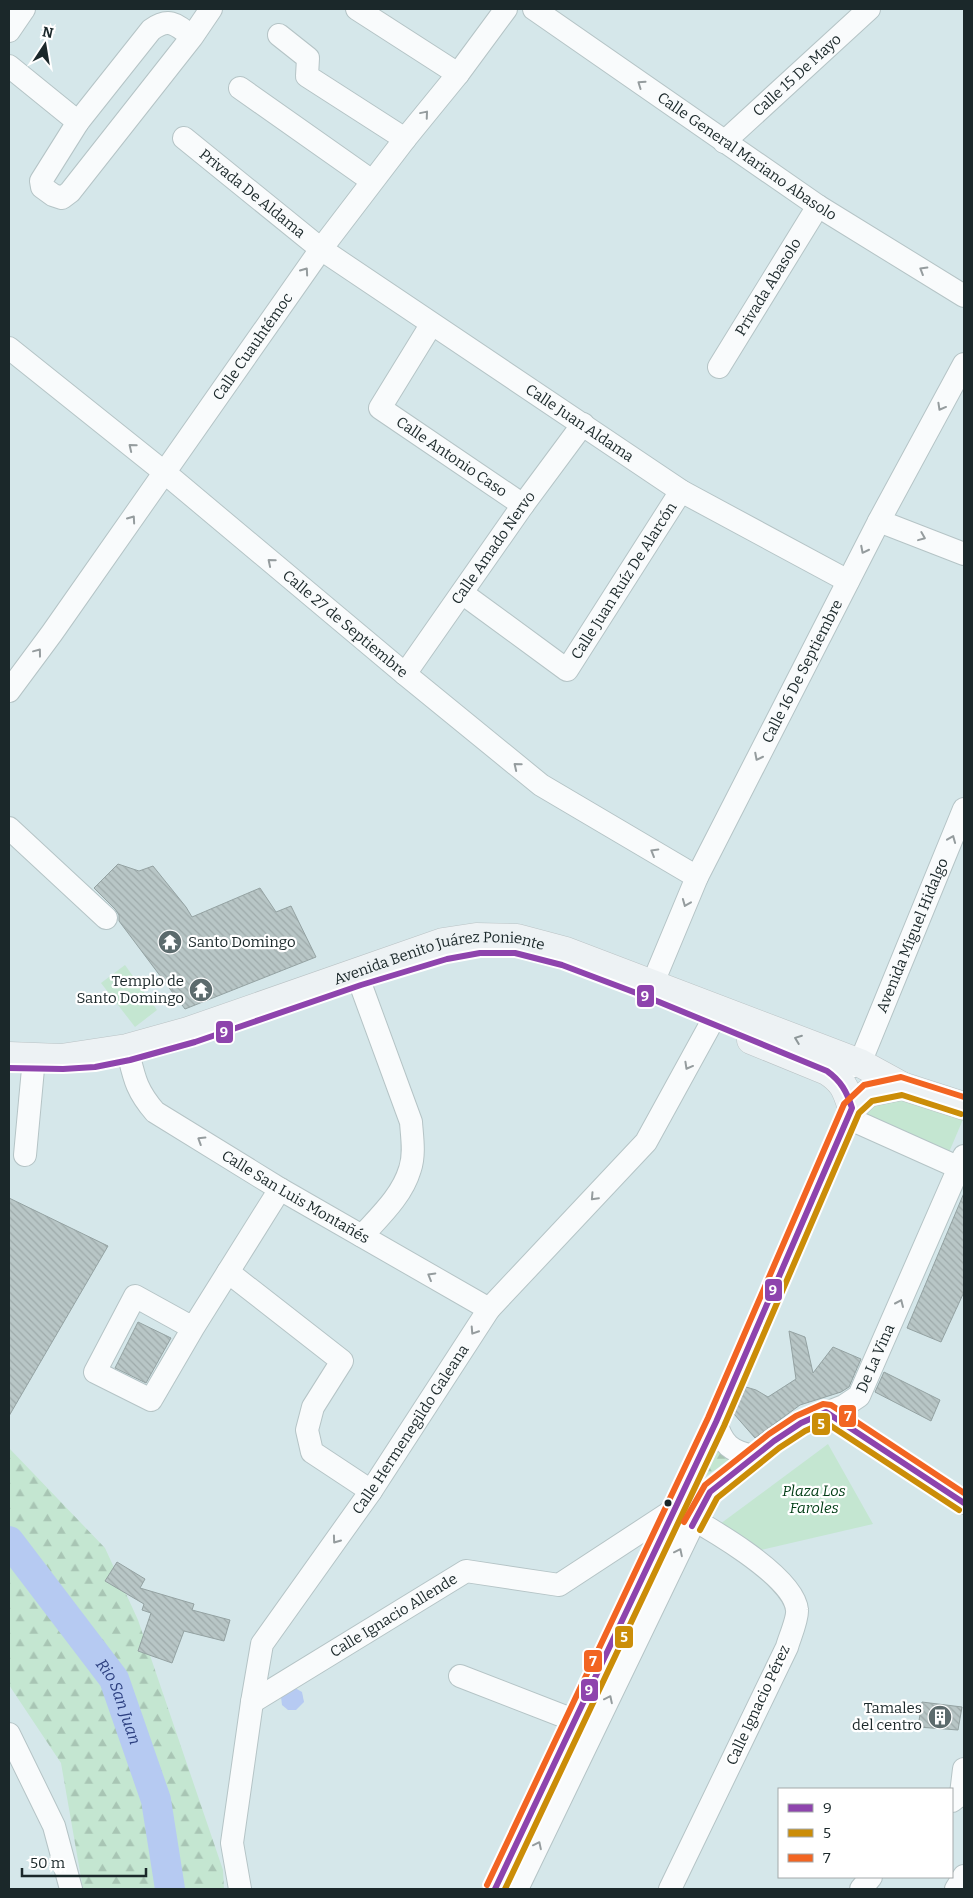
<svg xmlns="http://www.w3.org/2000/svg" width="973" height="1898" font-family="Bitter,serif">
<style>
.forest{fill:url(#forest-firs)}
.park{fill:#c4e6d1}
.water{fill:#b6caf2}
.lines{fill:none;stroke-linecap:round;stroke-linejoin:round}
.river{stroke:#b6caf2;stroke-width:30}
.building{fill:url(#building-back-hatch);stroke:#94a2a2}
.minor-casing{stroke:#b5c4c6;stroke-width:24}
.major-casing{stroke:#bac3c5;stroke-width:29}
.minor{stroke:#f9fbfc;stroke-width:22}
.major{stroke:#edf2f4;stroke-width:28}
.bus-1-casing{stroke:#fff;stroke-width:10}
.bus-2-casing{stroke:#fff;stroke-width:10}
.bus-3-casing{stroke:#fff;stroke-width:10}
.bus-1{stroke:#8e44ad;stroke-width:6}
.bus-2{stroke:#cb8d08;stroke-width:6}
.bus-3{stroke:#f26522;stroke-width:6}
.oneway{stroke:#959c9e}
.oneway2{stroke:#8e9799}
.bus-dot{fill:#1b282a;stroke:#fff;stroke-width:2}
.labels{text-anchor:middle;stroke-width:4.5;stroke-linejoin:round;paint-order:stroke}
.street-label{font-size:15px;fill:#1b282a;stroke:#fff}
.poi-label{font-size:15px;fill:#1b282a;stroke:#fff;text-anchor:end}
.park-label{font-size:15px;font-style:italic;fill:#013d15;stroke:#fff}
.water-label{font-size:16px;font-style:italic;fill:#2d4080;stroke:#fff}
.line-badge{stroke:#fff;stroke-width:2}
.badge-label{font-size:14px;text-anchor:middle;font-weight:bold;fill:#fff}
</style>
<defs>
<pattern id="forest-firs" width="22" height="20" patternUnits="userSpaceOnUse" patternTransform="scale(1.25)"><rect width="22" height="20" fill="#c4e6d1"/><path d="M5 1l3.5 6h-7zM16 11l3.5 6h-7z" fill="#a8c5b4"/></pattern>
<pattern id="building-back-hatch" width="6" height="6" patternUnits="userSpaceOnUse" patternTransform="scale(1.25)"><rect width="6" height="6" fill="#b8c6c6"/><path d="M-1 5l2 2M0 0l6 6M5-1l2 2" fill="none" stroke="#9eaaaa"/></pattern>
</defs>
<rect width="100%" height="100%" fill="#d5e7ea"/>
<path class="forest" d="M714,1443L731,1459L703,1478Z
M9,1448L105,1548L138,1620L223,1870L224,1889H83L61,1763L9,1685Z"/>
<path class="park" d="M125,965L157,1010L135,1027L101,983Z
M882,1092L964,1117L947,1157L860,1119Z
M828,1444L873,1524L748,1553L720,1524Z"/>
<path class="water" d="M295,1688L302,1692L304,1702L296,1710H288L282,1705L281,1697Z"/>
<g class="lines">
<path class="river" id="s1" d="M9,1541L114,1679L156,1800L170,1889"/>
</g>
<path class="building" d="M118,864L139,871L153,866L186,907L192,917L260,888L276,912L291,906L316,957L185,1009L119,921V915L115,909L94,888Z
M964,1193V1292L941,1342L907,1328Z
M9,1198L108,1246L9,1416Z
M138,1322L171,1338L146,1383L115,1368Z
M789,1331L805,1337L813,1373L833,1347L861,1359L849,1387L841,1392L800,1405L755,1438L734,1414L746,1387L756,1390L768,1397L796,1379Z
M884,1372L940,1400L931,1421L875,1392Z
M117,1562L145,1579L140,1588L194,1604L192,1610L230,1620L224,1641L184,1631L172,1663L138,1651L151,1613L142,1610L144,1604L105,1581Z
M922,1702L962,1707L958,1730L918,1727Z"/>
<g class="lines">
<g class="minor-casing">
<g id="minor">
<path d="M357,9L458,74"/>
<path id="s2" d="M534,9L818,206L964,296"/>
<path d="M9,31L24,9"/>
<path d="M279,35L308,58L307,76L405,139"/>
<path d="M192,37C176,24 169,17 151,30L78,122L41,181L42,187L53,195L62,198L70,192L192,37L211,9"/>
<path d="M9,66L78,122"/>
<path d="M240,88L372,181"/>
<path id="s3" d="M184,138L321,249L681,491L848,581"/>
<path id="s4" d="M724,142L869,9"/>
<path id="s5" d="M431,325L380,408L523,505"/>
<path id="s6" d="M9,348L164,472L405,674L541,785L697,877"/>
<path id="s7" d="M719,367L818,206"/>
<path d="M879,521L964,554"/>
<path id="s8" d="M462,593L567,670L681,491"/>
<path id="s9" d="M405,674L523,505L583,424"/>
<path id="s10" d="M9,691L52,633L321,249L405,139L458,74L506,9"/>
<path d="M9,828L106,918"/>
<path d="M356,972L411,1122C412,1137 415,1154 410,1169C402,1196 380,1216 362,1236"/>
<path id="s11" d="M647,997L697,877L879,521L964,364"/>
<path id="s12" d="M127,1048C134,1076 135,1089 155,1112L280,1189L489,1309"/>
<path id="s13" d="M844,1068H848L860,1063L964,809"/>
<path d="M848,1118L964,1170"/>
<path d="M25,1155L34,1058"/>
<path d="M228,1272L342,1361L313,1407L307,1430L312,1452L371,1491"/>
<path d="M193,1328L135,1296L95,1372L151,1400L193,1328L280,1189"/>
<path d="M826,1412L964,1503"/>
<path d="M716,1422C722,1444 731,1452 754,1456"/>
<path d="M460,1676L576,1721"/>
<path id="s14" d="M252,1702L466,1571L559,1585L675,1509C704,1525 794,1575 797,1610C798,1619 789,1639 787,1647L670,1889"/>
<path d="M9,1734L54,1826L71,1889"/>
<path d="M952,1801L961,1794L964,1769"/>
<path id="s15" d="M240,1889L232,1843L252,1702L262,1644L371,1491L489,1309L646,1142L719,1009"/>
<path d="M495,1889L716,1422L852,1108"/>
<path id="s16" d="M517,1889L695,1520L710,1492L754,1456L801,1423L844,1406L859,1396L964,1156"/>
<path d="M861,1889L871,1877"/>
<path d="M956,1889L964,1876"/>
</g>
</g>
<g class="major-casing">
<g id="major">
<path d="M751,1040L827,1071C844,1082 846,1090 852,1108L868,1093L902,1086"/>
<path id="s17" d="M9,1056L61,1058L127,1048L188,1031L443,942L476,937L517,938L566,951L860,1063L902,1086L964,1106"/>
</g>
</g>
<use href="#minor" class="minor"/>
<use href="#major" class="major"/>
<g class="bus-1-casing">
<path id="bus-1" d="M9,1068L63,1069L95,1067L130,1060L195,1042L361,985L447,959L480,953H515L562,965L647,997L827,1071C841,1081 847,1092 852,1108L716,1422L495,1889
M692,1526L710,1492L774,1441L801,1423L826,1412L964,1503"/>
</g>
<g class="bus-2-casing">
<path id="bus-2" d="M700,1530L717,1498L779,1448L805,1431L825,1422L959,1510
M505,1889L724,1426L859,1113L872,1101L902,1095L961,1114"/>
</g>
<g class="bus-3-casing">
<path id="bus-3" d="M684,1522L705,1485L769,1434L796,1416L823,1404L831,1405L964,1493
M487,1885L708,1418L844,1104L864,1085L901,1077L964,1097"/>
</g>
<use href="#bus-1" class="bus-1"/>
<use href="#bus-2" class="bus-2"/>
<use href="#bus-3" class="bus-3"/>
</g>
<defs><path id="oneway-chevron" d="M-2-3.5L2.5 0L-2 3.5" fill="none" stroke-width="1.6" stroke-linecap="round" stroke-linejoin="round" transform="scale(1.25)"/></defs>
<g class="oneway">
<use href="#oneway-chevron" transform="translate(641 84) rotate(-145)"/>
<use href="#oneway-chevron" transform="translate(425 114) rotate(-50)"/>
<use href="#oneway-chevron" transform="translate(923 270) rotate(-149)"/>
<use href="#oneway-chevron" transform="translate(305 271) rotate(-55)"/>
<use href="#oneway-chevron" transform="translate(941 407) rotate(119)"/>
<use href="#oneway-chevron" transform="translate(132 447) rotate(-141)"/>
<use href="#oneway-chevron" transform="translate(132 519) rotate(-55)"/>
<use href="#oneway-chevron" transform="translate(922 537) rotate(22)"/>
<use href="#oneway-chevron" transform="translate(864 550) rotate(117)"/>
<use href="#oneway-chevron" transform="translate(271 562) rotate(-140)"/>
<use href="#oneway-chevron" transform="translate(38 652) rotate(-53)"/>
<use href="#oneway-chevron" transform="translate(758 757) rotate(117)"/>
<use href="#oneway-chevron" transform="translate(517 766) rotate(-141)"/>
<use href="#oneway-chevron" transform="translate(952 839) rotate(-68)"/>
<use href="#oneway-chevron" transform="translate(654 852) rotate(-150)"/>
<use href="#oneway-chevron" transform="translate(686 903) rotate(112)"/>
<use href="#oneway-chevron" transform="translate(688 1066) rotate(119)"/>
<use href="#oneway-chevron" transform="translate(201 1140) rotate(-148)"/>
<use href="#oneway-chevron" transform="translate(594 1197) rotate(133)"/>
<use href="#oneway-chevron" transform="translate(431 1276) rotate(-150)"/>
<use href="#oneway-chevron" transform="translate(900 1303) rotate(-66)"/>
<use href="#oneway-chevron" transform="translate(474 1331) rotate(123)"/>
<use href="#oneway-chevron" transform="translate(336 1540) rotate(126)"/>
<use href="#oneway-chevron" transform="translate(679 1552) rotate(-64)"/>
<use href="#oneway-chevron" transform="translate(609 1699) rotate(-64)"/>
<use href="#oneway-chevron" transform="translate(538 1845) rotate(-64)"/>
</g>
<use class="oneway2" href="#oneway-chevron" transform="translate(798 1039) rotate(-159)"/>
<defs>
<g id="temple-disc" transform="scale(1.25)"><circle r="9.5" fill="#5c6b6d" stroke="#fff"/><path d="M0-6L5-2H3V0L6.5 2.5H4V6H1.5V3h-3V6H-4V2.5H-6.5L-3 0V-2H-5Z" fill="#fff"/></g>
<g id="building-disc" transform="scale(1.25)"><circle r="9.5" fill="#5c6b6d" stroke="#fff"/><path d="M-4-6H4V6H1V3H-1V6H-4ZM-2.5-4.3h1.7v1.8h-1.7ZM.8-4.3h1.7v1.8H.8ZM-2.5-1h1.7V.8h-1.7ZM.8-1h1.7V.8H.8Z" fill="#fff"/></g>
</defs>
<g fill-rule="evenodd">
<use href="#temple-disc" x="170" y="942"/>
<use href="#temple-disc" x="201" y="990"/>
<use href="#building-disc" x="940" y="1717"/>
</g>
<circle class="bus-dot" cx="668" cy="1503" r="4.5"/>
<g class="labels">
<g class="street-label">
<text dy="5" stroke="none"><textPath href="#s4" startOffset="99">Calle 15 De Mayo</textPath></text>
<text dy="5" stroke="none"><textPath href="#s2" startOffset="259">Calle General Mariano Abasolo</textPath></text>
<text dy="5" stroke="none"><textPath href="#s3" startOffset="88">Privada De Aldama</textPath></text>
<text dy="5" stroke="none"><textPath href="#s7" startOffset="94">Privada Abasolo</textPath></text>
<text dy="5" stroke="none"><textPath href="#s10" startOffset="422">Calle Cuauhtémoc</textPath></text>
<text dy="5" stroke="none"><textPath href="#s3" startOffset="488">Calle Juan Aldama</textPath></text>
<text dy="5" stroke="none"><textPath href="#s5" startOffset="184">Calle Antonio Caso</textPath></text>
<text dy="5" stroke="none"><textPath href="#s9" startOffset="154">Calle Amado Nervo</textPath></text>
<text dy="5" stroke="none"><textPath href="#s8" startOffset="236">Calle Juan Ruíz De Alarcón</textPath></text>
<text dy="5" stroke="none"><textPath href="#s6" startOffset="435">Calle 27 de Septiembre</textPath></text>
<text dy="5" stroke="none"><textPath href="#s11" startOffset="361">Calle 16 De Septiembre</textPath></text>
<text dy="5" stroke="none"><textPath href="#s13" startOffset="155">Avenida Miguel Hidalgo</textPath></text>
<text dy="5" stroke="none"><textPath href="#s17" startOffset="446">Avenida Benito Juárez Poniente</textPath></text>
<text dy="5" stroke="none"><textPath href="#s12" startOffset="235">Calle San Luis Montañés</textPath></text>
<text dy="5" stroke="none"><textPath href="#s16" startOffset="661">De La Vina</textPath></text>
<text dy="5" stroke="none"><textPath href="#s15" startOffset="509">Calle Hermenegildo Galeana</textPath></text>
<text dy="5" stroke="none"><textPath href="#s14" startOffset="166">Calle Ignacio Allende</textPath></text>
<text transform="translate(758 1705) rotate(-65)" y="5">Calle Ignacio Pérez</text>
</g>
<g class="poi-label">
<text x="188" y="947" text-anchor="start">Santo Domingo</text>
<text x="184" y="986">Templo de<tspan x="184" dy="17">Santo Domingo</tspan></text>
<text x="922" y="1713">Tamales<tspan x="922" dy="17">del centro</tspan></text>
</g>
<g class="park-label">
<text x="814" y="1496">Plaza Los<tspan x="814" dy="17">Faroles</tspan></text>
</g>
<g class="water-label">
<text dy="6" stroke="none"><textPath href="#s1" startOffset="196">Rio San Juan</textPath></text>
</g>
</g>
<g class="line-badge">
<rect x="636" y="984" width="19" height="24" rx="5" fill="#8e44ad"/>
<rect x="215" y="1020" width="19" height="24" rx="5" fill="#8e44ad"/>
<rect x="764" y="1278" width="19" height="24" rx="5" fill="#8e44ad"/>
<rect x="838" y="1404" width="19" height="24" rx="5" fill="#f26522"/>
<rect x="811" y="1412" width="20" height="24" rx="5" fill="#cb8d08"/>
<rect x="614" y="1625" width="20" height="24" rx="5" fill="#cb8d08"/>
<rect x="583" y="1649" width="20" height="24" rx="5" fill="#f26522"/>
<rect x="580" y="1678" width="19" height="24" rx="5" fill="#8e44ad"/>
</g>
<g class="badge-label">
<text x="645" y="1001">9</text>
<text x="224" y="1037">9</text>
<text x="773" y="1295">9</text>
<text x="848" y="1421">7</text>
<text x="821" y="1429">5</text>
<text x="624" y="1642">5</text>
<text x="593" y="1666">7</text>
<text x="589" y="1695">9</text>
</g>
<rect width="973" height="1898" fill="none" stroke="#1b282a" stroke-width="20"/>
<rect x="778" y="1788" width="175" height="90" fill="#ffffff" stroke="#a4a9aa"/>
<rect x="788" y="1804" width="25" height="8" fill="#8e44ad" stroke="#a4a9aa"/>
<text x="823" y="1813" font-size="15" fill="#1b282a">9</text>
<rect x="788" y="1829" width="25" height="8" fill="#cb8d08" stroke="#a4a9aa"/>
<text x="823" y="1838" font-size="15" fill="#1b282a">5</text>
<rect x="788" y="1854" width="25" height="8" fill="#f26522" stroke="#a4a9aa"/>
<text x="823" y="1863" font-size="15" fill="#1b282a">7</text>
<g transform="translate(45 45) rotate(12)" stroke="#ffffff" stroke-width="4" paint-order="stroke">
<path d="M0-4L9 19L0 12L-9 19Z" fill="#1b282a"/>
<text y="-8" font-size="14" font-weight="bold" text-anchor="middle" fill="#1b282a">N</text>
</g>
<path d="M22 1868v8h124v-8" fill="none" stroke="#1b282a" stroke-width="2.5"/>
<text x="30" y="1868" font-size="15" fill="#1b282a" stroke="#ffffff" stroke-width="4" paint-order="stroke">50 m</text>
</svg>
